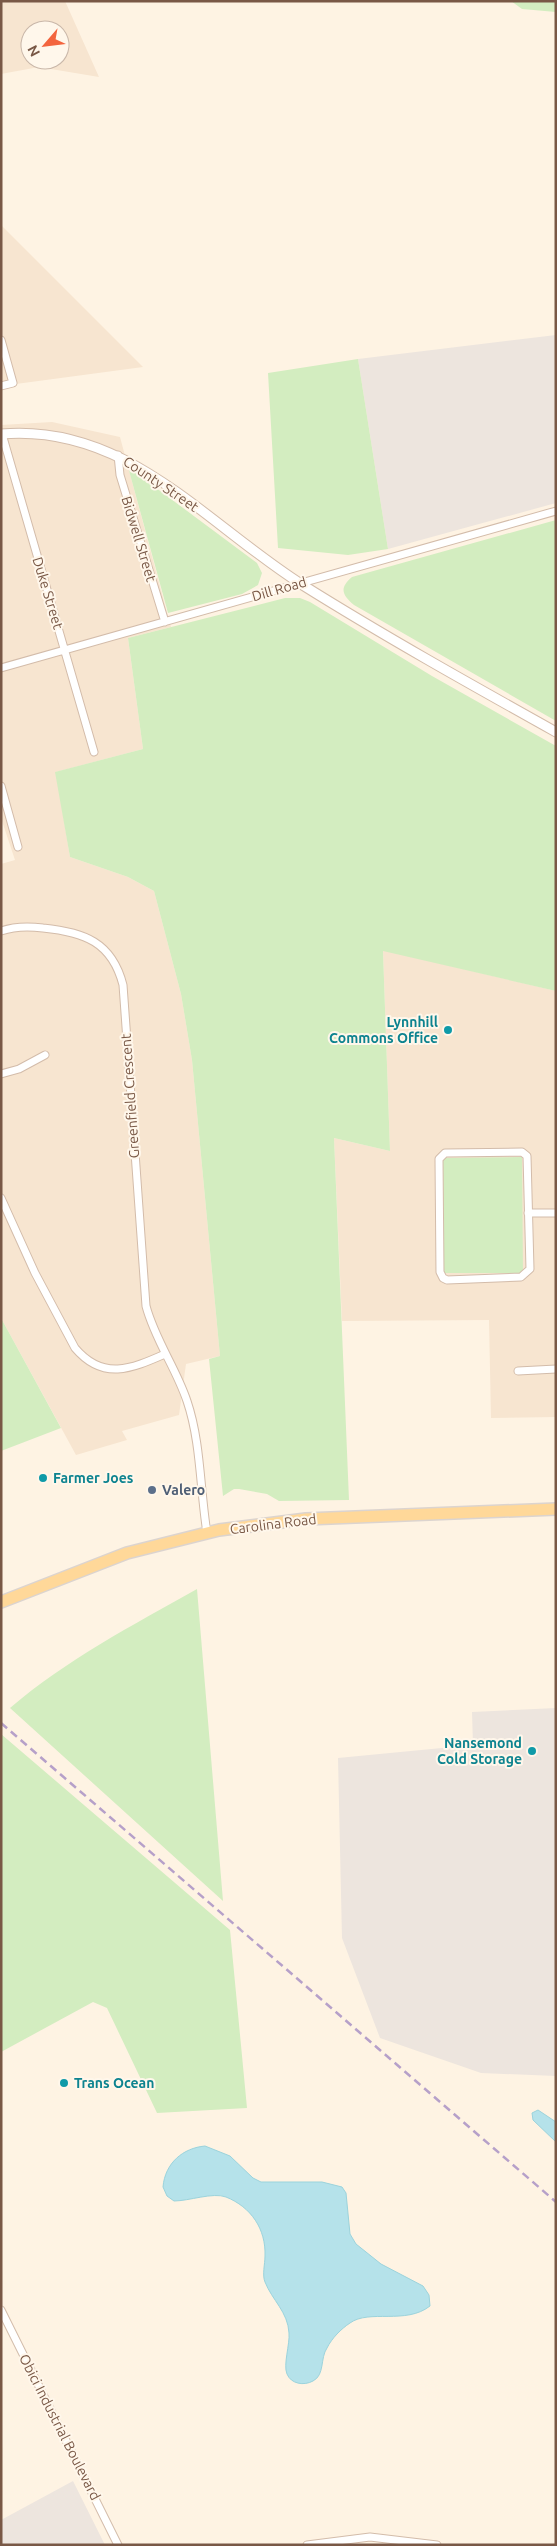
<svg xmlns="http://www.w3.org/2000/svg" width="557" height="2546" font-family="Ubuntu,sans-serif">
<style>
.residential{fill:#f7e5d0;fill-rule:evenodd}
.industrial{fill:#ede5de}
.green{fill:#d3edc0}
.water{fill:#b5e2ea;stroke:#9bd3dc}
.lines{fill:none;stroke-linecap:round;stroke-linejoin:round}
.minor-casing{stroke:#d3bcaa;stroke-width:9}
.tertiary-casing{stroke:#d3bcaa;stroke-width:11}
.primary-casing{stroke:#dcd4cf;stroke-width:14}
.minor{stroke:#fff;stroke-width:7}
.tertiary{stroke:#fff;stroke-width:9}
.primary{stroke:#ffd899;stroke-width:11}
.rail{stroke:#b6a0c9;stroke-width:2.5;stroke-dasharray:8 5;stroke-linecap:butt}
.culture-dot{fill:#0f9aa8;stroke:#fff7eb;stroke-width:2}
.service-dot{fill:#5c6f8a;stroke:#fff7eb;stroke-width:2}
.labels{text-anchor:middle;stroke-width:4;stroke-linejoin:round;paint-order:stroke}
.street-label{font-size:14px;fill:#795846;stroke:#fff7eb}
.culture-label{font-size:14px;font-weight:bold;fill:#0d838f;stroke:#fff7eb;text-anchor:end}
.service-label{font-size:14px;font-weight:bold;fill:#4e5e75;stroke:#fff7eb;text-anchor:start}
</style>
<rect width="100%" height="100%" fill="#fef3e3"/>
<path class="residential" d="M1,1H65L99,77L39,67L1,74ZM30,30H60V60H30Z
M1,225L143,367L1,386Z
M52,422L120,437L171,627L128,638L143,749L56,772L70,857L128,877L154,891L181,994L192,1060L220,1356L186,1364L179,1415L122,1431L127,1440L76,1455L1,1318V864L15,860L1,818V425Z
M383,950L556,991V1417L491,1418L489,1320L342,1321L334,1138L390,1151Z"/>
<path class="industrial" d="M556,335V503L388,549L358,359Z
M556,1708V2076L481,2073L380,2038L342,1938L338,1758L473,1745L472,1712Z
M73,2481L105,2545H1V2520Z"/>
<path class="green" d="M511,1H556V12L522,9Z
M358,359L388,549L348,555L278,548L268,373Z
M128,467L257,563L262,573L258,585L242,594L168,613Z
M556,520V721L354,605C342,595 339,588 352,577Z
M285,598H300L310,602L432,676L556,746V991L383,951L390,1151L334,1138L349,1500L279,1501L267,1494L239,1489H234L223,1496L209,1359L220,1356L192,1060L181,994L154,891L128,877L70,857L55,772L143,749L128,638Z
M522,1157L523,1273H444L443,1158Z
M1,1318L61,1428L1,1451Z
M197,1589L223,1901L10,1708C66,1660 133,1625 197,1589Z
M1,1734L230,1930L247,2108L157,2113L107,2008L93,2002L1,2052Z"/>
<path class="water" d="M538,2110L556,2122V2142L533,2120L532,2113Z
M205,2146L230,2156L253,2178L261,2182H322L342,2187L346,2193L350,2234L356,2244L381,2264L423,2286L429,2295L430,2306C406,2325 369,2309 350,2323C341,2329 332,2338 327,2348C320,2358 325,2375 313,2381C304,2386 291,2384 287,2374C283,2365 290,2344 289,2333C288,2312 272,2300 265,2282C262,2275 265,2264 265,2256C266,2229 251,2207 226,2197C213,2192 189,2201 174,2201L167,2196L163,2187C165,2163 183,2148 205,2146Z"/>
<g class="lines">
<g class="minor-casing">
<path id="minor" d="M1,340L13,383L1,386
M2,434L94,752
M118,455L120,475L165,622
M1,668L556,511
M1,786L18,847
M1,931C15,926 28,926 43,928C84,932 112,942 123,985L146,1306C155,1340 176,1368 187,1401C201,1442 200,1490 207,1533
M1,1074L19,1069L45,1055
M522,1152L527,1156L530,1269L521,1277L447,1280L443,1278L440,1272L439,1159L445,1153Z
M1,1198L35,1273L75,1348C103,1381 131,1369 165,1354
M528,1213H556
M518,1371L556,1369
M1,2310L118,2545
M307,2545L370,2537L437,2545"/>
</g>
<g class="tertiary-casing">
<path id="tertiary" d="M1,434C126,423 205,523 301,584C384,636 470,684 556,732"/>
</g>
<g class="primary-casing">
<path id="primary" d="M1,1602L127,1553L219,1530L306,1519L556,1509"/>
</g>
<use href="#minor" class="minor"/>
<use href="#tertiary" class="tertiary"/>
<use href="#primary" class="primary"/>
<path class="rail" d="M1,1723L556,2202"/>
</g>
<g class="culture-dot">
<circle cx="448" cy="1030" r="5"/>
<circle cx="43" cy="1478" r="5"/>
<circle cx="532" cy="1751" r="5"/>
<circle cx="64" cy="2083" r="5"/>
</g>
<circle class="service-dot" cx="152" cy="1490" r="5"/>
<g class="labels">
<g class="street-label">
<text transform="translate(161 484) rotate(34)" y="5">County Street</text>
<text transform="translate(139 539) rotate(73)" y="5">Bidwell Street</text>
<text transform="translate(279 589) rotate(-16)" y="5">Dill Road</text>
<text transform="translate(48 593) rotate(73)" y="5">Duke Street</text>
<text transform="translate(130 1096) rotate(-94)" y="5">Greenfield Crescent</text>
<text transform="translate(273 1524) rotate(-7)" y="5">Carolina Road</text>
<text transform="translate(60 2427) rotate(63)" y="5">Obici Industrial Boulevard</text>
</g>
<g class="culture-label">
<text x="438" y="1027">Lynnhill<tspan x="438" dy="16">Commons Office</tspan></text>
<text x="53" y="1483" text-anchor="start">Farmer Joes</text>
<text x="522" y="1748">Nansemond<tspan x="522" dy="16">Cold Storage</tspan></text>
<text x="74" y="2088" text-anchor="start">Trans Ocean</text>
</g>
<g class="service-label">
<text x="162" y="1495">Valero</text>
</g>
</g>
<rect width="557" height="2546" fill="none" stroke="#795846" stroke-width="5"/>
<g transform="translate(45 45) rotate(242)"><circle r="24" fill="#fff7eb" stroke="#c9b7a9"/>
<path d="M0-4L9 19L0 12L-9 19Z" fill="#f3643d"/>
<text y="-8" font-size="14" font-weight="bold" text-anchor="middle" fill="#795846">N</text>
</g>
</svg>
